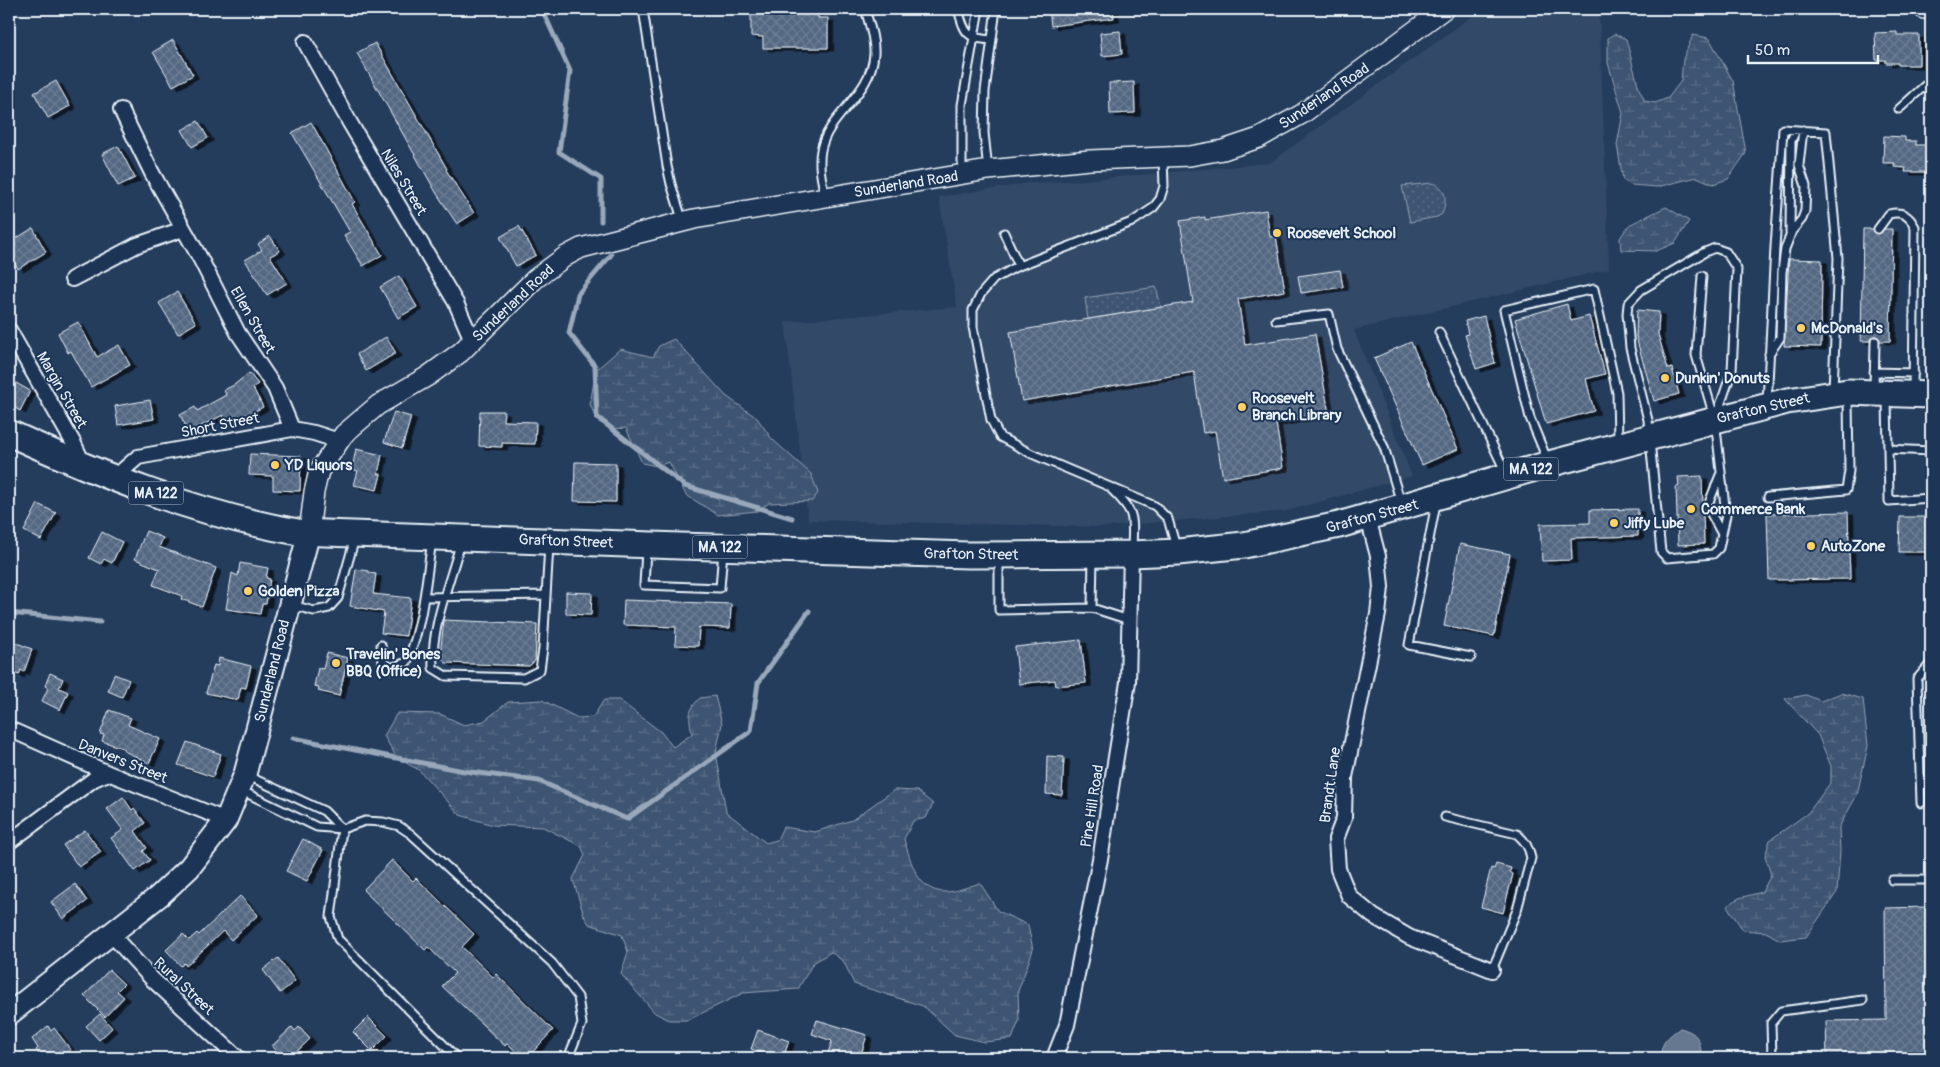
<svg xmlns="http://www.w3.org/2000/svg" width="1940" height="1067" font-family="Pangolin,sans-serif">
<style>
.built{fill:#334a68}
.green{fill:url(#green-dots);stroke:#93a2b5}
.wetland{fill:url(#wetland-marsh);stroke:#93a2b5}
.water{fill:#657890;stroke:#99a8ba}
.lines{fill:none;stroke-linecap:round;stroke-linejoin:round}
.stream{stroke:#99a8ba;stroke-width:5}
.building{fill:url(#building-cross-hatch);stroke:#e8f1f8;filter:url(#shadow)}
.lane-casing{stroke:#e8f1f8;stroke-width:11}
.street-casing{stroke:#e8f1f8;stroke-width:18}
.secondary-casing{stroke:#e8f1f8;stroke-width:22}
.primary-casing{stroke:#e8f1f8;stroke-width:25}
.highway-casing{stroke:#e8f1f8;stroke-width:29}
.lane{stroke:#1d3557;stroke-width:7}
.street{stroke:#1d3557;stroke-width:14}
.secondary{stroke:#1d3557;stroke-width:19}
.primary{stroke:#1d3557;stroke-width:21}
.highway{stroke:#1d3557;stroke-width:25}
.poi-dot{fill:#ffd166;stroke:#1d3557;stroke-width:2}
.labels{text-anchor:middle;stroke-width:4;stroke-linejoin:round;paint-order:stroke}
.shield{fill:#1d3557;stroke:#abb9c8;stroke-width:1}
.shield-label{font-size:14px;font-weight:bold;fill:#e8f1f8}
.street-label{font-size:15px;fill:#e8f1f8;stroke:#1d3557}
.poi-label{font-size:15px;font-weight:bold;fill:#e8f1f8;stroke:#1d3557;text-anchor:start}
</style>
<defs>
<pattern id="green-dots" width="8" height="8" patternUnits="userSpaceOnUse" patternTransform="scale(1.25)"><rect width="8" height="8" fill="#3e5472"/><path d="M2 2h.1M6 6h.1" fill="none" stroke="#5a6d87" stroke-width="1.8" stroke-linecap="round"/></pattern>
<pattern id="wetland-marsh" width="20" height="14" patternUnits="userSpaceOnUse" patternTransform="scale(1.25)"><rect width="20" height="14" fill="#3e5472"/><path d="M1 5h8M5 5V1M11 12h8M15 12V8" fill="none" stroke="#5a6d87"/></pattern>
<pattern id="building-cross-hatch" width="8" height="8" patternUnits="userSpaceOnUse" patternTransform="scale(1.25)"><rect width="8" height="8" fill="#536782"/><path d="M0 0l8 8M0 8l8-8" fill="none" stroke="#6c7d94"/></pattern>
<filter id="shadow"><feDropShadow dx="5.5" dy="3" stdDeviation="0" flood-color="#0009"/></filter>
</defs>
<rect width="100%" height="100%" fill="#253d5d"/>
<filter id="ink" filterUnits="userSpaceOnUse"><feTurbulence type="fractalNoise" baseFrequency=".02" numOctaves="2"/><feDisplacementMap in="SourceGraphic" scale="10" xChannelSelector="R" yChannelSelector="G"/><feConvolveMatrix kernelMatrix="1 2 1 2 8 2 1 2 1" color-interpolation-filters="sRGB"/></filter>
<g filter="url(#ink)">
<path class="built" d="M1482,9H1599L1609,269L1354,330L1412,476L1287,511L1104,527L808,520L785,322L957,307L939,197L1030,183L1084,180L1270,163Z"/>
<path class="green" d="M1433,183C1447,187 1447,202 1442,214L1437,217L1410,222L1402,186Z
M1156,287L1161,307L1088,319L1085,298Z"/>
<path class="wetland" d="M1614,34L1626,39L1639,89L1645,101L1655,103L1668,98L1681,81L1683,59L1693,35L1709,38L1733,81L1746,153L1728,179L1713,184L1697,177L1657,187L1631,185L1623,180L1617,145L1623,113L1608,63V38Z
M1666,207L1689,221L1675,243L1656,251L1621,250L1620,238L1629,225Z
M674,339L726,396L757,418L772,439L811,474L818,493L812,501L769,503L757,511L718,515L686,495L669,462L657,466L642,463L626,428L611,429L597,421L590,404L596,370L620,349L653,357L659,346Z
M1841,693L1863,699L1868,746L1857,795L1839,827L1840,852L1837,892L1806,937L1780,940L1766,932L1743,930L1727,906L1739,898L1762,892L1771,875L1765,856L1770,840L1808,813L1831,782V766L1818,735L1785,699L1806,695L1821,701Z
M715,696L722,724L716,752L726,812L766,843L777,840L783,827L815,832L852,820L894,790L917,791L933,804L926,818L913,821L904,839C911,862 917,892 946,892C956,892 970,886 980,883L998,911L1028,925L1033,950L1018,991L1019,1021L1012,1039L984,1042L955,1035L923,1006L854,984L844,962L831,952L813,963L798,989L743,993L688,1020H669L655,1013L621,974L628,952L622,935L589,924L584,916L573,879L585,855L581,846L543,827L493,825L460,815L419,770L397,758L384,736L397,713L440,714L464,725L484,721L508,702L542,700L578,718L593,717L604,700H619L661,732L673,747L692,734C689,717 687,711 700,698Z"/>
<path class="water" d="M1680,1028C1699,1033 1700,1040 1702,1058H1661C1660,1042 1668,1037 1680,1028Z"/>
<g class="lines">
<path class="stream" d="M542,9L570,71L559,152L601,179V221
M611,255L578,294L569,333L595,366L597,417L685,486L792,518
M9,613L100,622
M293,738L464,771L539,781L627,819L751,731L758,683L809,611"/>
</g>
<path class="building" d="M751,9H818V18H828V48H763V37L751,36Z
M1049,9H1113L1114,18L1051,26Z
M1120,31L1122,54L1102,56L1100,33Z
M1897,32V35H1919V65H1898V63H1886V60H1876L1875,33Z
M173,40L193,75L173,86L153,52Z
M375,43L447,169L446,170L474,213L457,224L437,194L357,53Z
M56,81L70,106L48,118L34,93Z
M1134,82L1135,113L1110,114L1109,83Z
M198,121L208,138L192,147L182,130Z
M311,122L355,202L352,204L382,255L363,266L344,235L350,232L292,133Z
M1884,136L1905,137V141H1916V145H1927V172H1905L1906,168L1894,167L1895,163H1883Z
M118,146L135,178L118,186L102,154Z
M1266,210L1270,237L1276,236L1285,291L1238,299L1245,345L1315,334L1329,414L1276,423L1283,468L1223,478L1215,431L1203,433L1194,372L1022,401L1010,332L1193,302L1180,221L1205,217V220Z
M519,226L536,255L516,266L500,237Z
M33,228L46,252L18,269L9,252V243Z
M1863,229H1873L1874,233L1878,234L1884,229H1892L1890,341H1880L1878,337L1875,336L1870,341H1861Z
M270,236L280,251L270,256L287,283L267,295L245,260L262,250L258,244Z
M1789,259L1822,260L1821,347L1784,346Z
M1340,270L1343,287L1301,293L1298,276Z
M399,276L417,307L398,318L380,287Z
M177,292L196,323L178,334L159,303Z
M1567,304L1571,321L1589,316L1605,374L1586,379L1594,411L1546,424L1515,319Z
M1637,310L1659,312L1658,334L1668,369L1672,368L1679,394L1654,401L1636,337Z
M1484,316L1495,363L1476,369L1465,335L1468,334L1465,321Z
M78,322L97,357L119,345L130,365L91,387L71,351L68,353L58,333Z
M386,337L396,353L366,371L357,354Z
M1411,342L1458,449L1422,465L1374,358Z
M249,373L258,384L253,388L263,407L228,425L223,415L189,432L180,415L195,407L197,411L226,395L224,390L234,385Z
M9,379L30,391L20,411L9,404Z
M150,400L154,419L118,425L115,406Z
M480,411H504L503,421L536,422L535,444L502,443V447L479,446Z
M394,412L411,417L402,448L384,442Z
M356,449L382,455L378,474H381L377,490L354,485L358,471L352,469Z
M250,454L301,456L300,491L273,490V476L249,475Z
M575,462L616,463V502L574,501Z
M1702,476L1704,544L1678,545L1676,487L1679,486L1678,477Z
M38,504L56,513L41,540L24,531Z
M1638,509V536L1571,538L1572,560L1542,561L1540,524L1590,523V510Z
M1848,512L1850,579L1769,580L1767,514Z
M1900,517H1931V552H1899Z
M146,531L163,538L159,547L216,568L202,607L181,599L182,596L153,585L159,569L135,559Z
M102,532L122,542L112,563L104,559L101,564L89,558Z
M1460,544L1510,554L1494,636L1444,626Z
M240,563L268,568L266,578L270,579L266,604H262L260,614L226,609L232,573L238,576Z
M356,569L369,571V573L376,574L373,594L411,598L406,636L381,633L384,612L350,606Z
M566,592L592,593L591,615L566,614Z
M624,600L731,604L730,628L699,627L698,646L675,645L676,627L623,625Z
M444,620L537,624L535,661L529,666L446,663L440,656Z
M9,640L32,649L24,672L21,670L19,675L9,671Z
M1081,640L1086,683L1056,686L1055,680L1019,684L1015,647Z
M327,653L348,658L339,696L318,691L319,687L314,686L318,668L323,669Z
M219,658L251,666L246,688L241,687L238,700L206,693L214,665L218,666Z
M50,673L63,679L59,688L68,692L60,710L42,701L48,688L45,686Z
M114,674L129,680L122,697L108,691Z
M109,710L131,718L128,725L160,739L149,763L124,751L125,749L102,741L104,735L100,734Z
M187,742L221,754L213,777L178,765Z
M1047,756L1064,757L1062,795L1046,794Z
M123,797L132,810L134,808L145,823L135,831L147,848L143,851L150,860L135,871L111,838L123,830L107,809Z
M85,830L101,852L79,867L63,845Z
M303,839L323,850L307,881L286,871Z
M392,860L413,881L416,878L474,934L462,947L493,977L496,974L553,1030L527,1058H523L507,1043L505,1046L442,986L455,973L428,947L425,950L363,890Z
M1496,864L1511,868L1510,872L1513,874L1503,913L1481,907L1491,868L1494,869Z
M75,884L87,901L63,919L51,902Z
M240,896L258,915L231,940L223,931L186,966L184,963L181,966L166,950L183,934L189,940L197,933L199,935Z
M1931,907V1058H1827L1826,1021L1886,1020L1885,908Z
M278,958L295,981L280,993L263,970Z
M109,970L124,984L117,991L124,997L105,1017L84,996Z
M100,1014L112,1028L99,1040L86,1026Z
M368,1017L387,1036L372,1051L353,1032Z
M817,1020L867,1035L860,1058H843L828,1053L832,1041L812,1034Z
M48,1026L51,1031L54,1028L71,1050L68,1052L74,1058H42L36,1050L38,1048L32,1039Z
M292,1027L295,1031L299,1027L310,1039L290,1058H284L272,1046Z
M758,1030L789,1041L783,1058H776L751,1049Z"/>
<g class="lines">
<g class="lane-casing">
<path id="lane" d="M643,9L667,166L671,184L683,222
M958,9C965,34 966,38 992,40
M1899,109L1931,80
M1163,158L1164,186L1160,199L1153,208L1132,222L1016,267L994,279L981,294L973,310V327L991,420L1000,437L1032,454L1155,506L1168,519L1176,547
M988,170L984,133L985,91L996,9
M962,174V105L979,9
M825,196C822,181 818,166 821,150C828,114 871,96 874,54C875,39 869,23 865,9
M1878,229L1889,214C1902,211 1909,215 1915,227L1913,391
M1004,233L1019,266
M1790,233L1791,141L1796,130
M1702,276L1696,355L1715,420L1726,515L1719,548L1713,554L1667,558L1661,552L1648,420L1630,348L1627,314L1628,304L1641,290L1705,252L1715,248L1726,252L1737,269L1732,371L1717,414
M1276,320L1329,314L1337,349L1384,447L1401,503
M1439,332L1505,471
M1769,354L1780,338L1782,272L1785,249L1792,231L1802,219L1805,211L1806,186L1799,165L1803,130
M1874,372L1914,373
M1874,390L1875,341
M1887,399L1889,501L1931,498
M1767,403L1775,247L1783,129L1826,132L1838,258L1833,391
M1888,449L1931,451
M1547,459L1530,418L1504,310L1594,289L1617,393L1618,440
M1112,490C1136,513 1133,517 1132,549
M1768,497L1846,490L1849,471L1848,397
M1710,500L1720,475
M1436,503L1409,645L1471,657
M1710,512L1722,534
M461,541C450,583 431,625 433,668L446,676L524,678L540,670L543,648L549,545
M646,550L644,585L720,588L723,551
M999,560V610L1092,608L1093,557
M424,597L546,595
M292,605L314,611L329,608L338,598L355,538
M1092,608L1129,620
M381,645L383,662L391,668L407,662C423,624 426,581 432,540
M248,776L324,811L342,829
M240,790L317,827L342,829L365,821L383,822L399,826L411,834L552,963L578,997L582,1024L568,1058
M1921,803L1917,679L1931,663
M1445,817L1517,834C1525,841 1529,847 1531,858L1517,910L1492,970
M342,829L331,917L338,939L457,1058
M1892,880H1931
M1772,1058L1771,1023L1781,1011L1863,1000"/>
</g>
<g class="street-casing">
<path id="street" d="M305,42L350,123L456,303L472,340
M121,110L152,173L200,258L238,333L275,388L292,429
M72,279L137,245L183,229
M9,330L74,444L84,465
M114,478L138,457L292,429L314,433L339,441
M1368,518L1378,556L1381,587L1378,614L1345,777L1344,818L1336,839L1338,869L1349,896L1373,916L1409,937L1492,970
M9,729L108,773L226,820
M9,842L94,779L108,773
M111,934L152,979L238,1058
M1054,1058L1067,1025L1101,854L1112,782L1128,682L1131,554"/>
</g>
<g class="secondary-casing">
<path id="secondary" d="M1924,9H1931
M309,533L314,492L319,471L344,434L378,405L428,376L461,352L535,279L566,256L581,248L694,219L988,170L1090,160L1190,156L1223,150L1259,138L1302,114L1444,9"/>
</g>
<g class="primary-casing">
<path id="primary" d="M9,1014L159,896L189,868L226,820L245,774L309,533"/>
</g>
<g class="highway-casing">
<path id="highway" d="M9,433C101,475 197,515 298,532L680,546L968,555L1131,554L1178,552L1244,545L1339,525L1549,464L1787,401L1848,392L1931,395"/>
</g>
<use href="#lane" class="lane"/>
<use href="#street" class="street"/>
<use href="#secondary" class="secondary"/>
<use href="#primary" class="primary"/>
<use href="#highway" class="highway"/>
</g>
</g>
<g class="poi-dot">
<circle cx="1277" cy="233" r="5"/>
<circle cx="1801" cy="328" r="5"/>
<circle cx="1665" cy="378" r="5"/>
<circle cx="1242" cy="407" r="5"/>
<circle cx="275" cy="465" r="5"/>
<circle cx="1691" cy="509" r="5"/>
<circle cx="1614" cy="523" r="5"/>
<circle cx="1811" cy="546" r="5"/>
<circle cx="248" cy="591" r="5"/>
<circle cx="336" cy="663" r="5"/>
</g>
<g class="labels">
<g class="shield">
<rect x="1503.5" y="457.5" width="55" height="23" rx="4"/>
<rect x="128.5" y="481.5" width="55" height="23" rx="4"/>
<rect x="692.5" y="535.5" width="55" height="23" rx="4"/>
</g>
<g class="shield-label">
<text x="1531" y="474">MA 122</text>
<text x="156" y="498">MA 122</text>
<text x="720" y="552">MA 122</text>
</g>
<g class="street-label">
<text transform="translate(1324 96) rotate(-34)" y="5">Sunderland Road</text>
<text transform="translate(404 182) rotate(59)" y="5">Niles Street</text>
<text transform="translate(906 184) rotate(-9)" y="5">Sunderland Road</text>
<text transform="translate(513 303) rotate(-43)" y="5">Sunderland Road</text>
<text transform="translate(253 320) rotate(60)" y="5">Ellen Street</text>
<text transform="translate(62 390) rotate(60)" y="5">Margin Street</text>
<text transform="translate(1763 408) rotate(-13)" y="5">Grafton Street</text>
<text transform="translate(220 425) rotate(-11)" y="5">Short Street</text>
<text transform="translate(1372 516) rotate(-15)" y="5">Grafton Street</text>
<text transform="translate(566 541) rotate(2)" y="5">Grafton Street</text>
<text transform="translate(971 554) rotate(1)" y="5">Grafton Street</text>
<text transform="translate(272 671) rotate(-76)" y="5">Sunderland Road</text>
<text transform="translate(123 761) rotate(22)" y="5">Danvers Street</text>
<text transform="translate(1330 785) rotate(-82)" y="5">Brandt Lane</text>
<text transform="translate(1092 806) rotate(-81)" y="5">Pine Hill Road</text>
<text transform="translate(184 986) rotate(43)" y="5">Rural Street</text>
</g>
<g class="poi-label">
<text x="1287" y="238">Roosevelt School</text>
<text x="1811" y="333">McDonald's</text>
<text x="1675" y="383">Dunkin' Donuts</text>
<text x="1252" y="403">Roosevelt<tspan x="1252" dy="17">Branch Library</tspan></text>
<text x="285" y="470">YD Liquors</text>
<text x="1701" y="514">Commerce Bank</text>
<text x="1624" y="528">Jiffy Lube</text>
<text x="1821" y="551">AutoZone</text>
<text x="258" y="596">Golden Pizza</text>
<text x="346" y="659">Travelin' Bones<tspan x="346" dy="17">BBQ (Office)</tspan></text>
</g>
</g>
<rect width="1940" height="1067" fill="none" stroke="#1d3557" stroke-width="30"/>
<rect x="15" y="15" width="1910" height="1037" fill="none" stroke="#e8f1f8" stroke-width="2" filter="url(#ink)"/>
<path d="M1748 55v8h130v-8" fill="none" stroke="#e8f1f8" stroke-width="2.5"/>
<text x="1755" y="55" font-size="15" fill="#e8f1f8" stroke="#1d3557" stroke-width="4" paint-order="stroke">50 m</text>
</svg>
